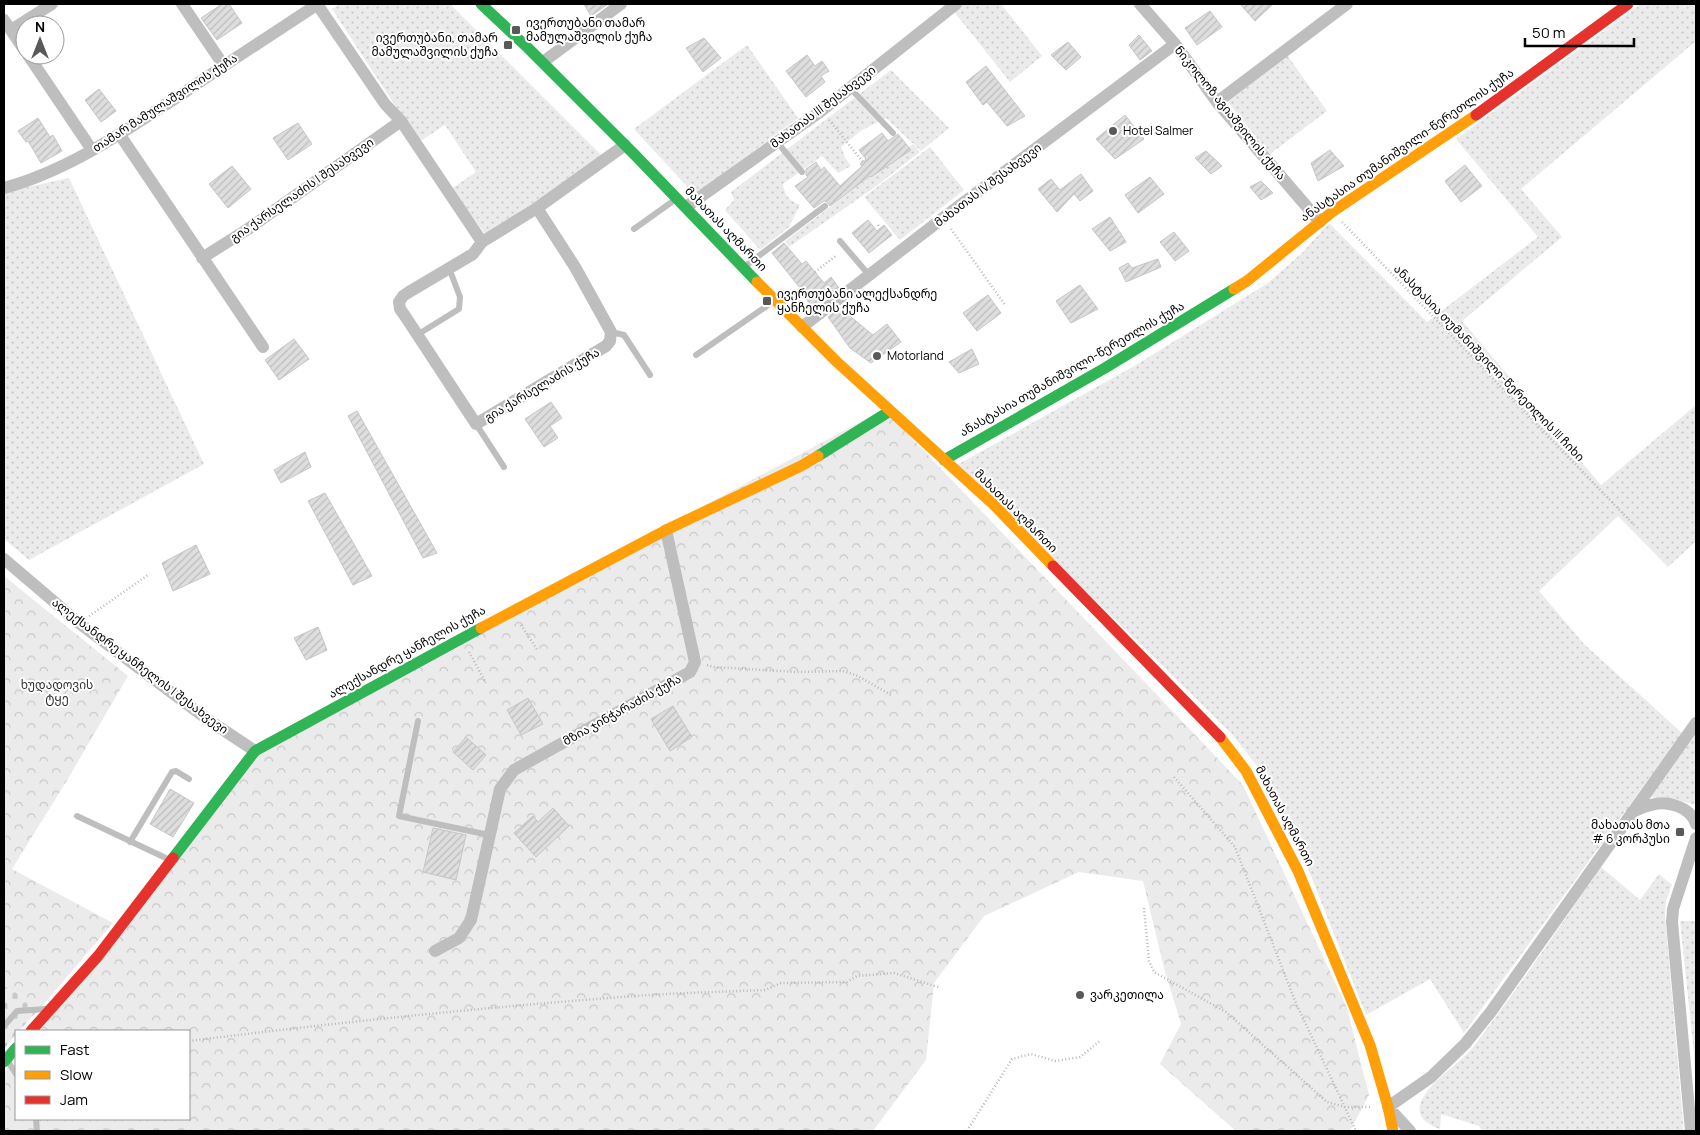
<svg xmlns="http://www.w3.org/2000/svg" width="1700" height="1135" font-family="Manrope,'Noto Sans Georgian',sans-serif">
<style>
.green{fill:url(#green-dots)}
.forest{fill:url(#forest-crowns)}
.cemetery{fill:url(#cemetery-stones)}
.building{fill:url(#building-hatch);stroke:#c6c6c6}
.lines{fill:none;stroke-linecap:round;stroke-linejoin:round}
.path{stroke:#b9b9b9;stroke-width:2.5;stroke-dasharray:1 2.5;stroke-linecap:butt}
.lane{stroke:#bebebe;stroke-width:6}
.street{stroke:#bebebe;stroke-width:12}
.fast{stroke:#30b455;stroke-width:11}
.slow{stroke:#ff9f0a;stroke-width:11}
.jam{stroke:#e5322d;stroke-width:11}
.poi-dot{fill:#595959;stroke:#fff;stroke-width:2}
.labels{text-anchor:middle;stroke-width:4;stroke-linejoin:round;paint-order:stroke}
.poi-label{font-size:12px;fill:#000;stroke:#fff;text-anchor:start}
.street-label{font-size:12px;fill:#000;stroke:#fff}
.park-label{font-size:12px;fill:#313131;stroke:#fff}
</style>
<defs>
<pattern id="green-dots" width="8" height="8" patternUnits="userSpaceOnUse" patternTransform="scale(1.25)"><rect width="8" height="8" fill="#ebebeb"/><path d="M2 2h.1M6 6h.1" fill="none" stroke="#c8c8c8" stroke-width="1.8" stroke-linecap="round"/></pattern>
<pattern id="forest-crowns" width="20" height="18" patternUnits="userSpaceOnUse" patternTransform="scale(1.25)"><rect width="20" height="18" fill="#ebebeb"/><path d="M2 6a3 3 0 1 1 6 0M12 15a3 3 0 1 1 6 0" fill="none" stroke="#c8c8c8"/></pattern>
<pattern id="cemetery-stones" width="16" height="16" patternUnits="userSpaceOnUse" patternTransform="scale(1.25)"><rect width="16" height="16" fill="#ebebeb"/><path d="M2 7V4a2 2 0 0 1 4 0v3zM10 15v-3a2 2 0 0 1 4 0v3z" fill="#c8c8c8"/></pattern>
<pattern id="building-hatch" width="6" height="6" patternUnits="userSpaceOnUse" patternTransform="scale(1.25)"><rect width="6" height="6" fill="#dedede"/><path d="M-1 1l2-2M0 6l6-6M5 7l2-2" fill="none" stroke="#bdbdbd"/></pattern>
</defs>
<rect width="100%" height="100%" fill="#fff"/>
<path class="green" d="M340,4H450L601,155L591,166L485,234L451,189L476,172L445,125L419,142L332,9Z
M959,4H1001L1042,56L1010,82L952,9Z
M1641,4H1696V41L1521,189L1562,237L1462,321L1601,485L1696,405V541L1668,567L1618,516L1539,591L1584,644L1682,733L1464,1033L1430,979L1366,1015L1303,856L1257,766L1232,734L957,465L1136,365L1268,283L1302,253L1329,223L1427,322L1538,237L1456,139Z
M747,45L798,118L695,195L634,129Z
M1287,55L1327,111L1270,154L1227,101Z
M891,70L949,128L921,151L886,118L862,130L841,147L845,157L851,166L838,173L822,156L783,184C784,195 790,201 800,205L789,227L760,250L725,210L734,200L731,192Z
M913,144L920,152L871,190L789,247L785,241Z
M930,147L964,190L900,240L864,197Z
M69,178L204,464L29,560L4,539V192Z
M1696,734V805L1670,798L1649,797Z
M1601,867L1640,900L1659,874L1672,885L1666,900L1665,916L1683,1121V1131H1482L1479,1126L1441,1114L1440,1129C1428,1125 1415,1117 1421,1102C1430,1080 1459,1065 1473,1047C1518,989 1559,927 1601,867Z
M1680,921H1696V1098L1694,1054Z"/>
<path class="forest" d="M884,409L1243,785L1347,1008L1369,1095L1350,1131H1236L1160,1064L1181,1024L1164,968L1143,881L1079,872L984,916L934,983L926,1060L873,1131H4V1072L16,1058V1119H189V1031H40L265,742Z
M4,576L128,676L66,782L12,869L113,923L42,1006L4,986Z"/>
<path class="cemetery" d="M4,986L42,1006L19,1031H16V1034L4,1049Z"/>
<path class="building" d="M222,4H229L242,23L217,40L201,18Z
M584,4H608L591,16Z
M1240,4H1273L1255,21Z
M1210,11L1222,27L1197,45L1185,28Z
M1139,35L1152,51L1140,60L1129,45Z
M704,38L721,58L703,72L686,48Z
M1068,42L1081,57L1066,70L1051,55Z
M807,55L815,66L822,61L829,71L821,76L825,82L806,97L786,71Z
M986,66L1025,116L1007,126L987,102L983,105L966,82Z
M99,89L116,111L101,122L85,100Z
M1125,115L1144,139L1115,159L1096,139Z
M38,118L50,137L53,135L62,151L41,163L28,141L26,142L18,131Z
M298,123L312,144L288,160L273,138Z
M882,133L888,141L898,134L911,150L871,177L870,176L830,206L827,202L824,201L814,208L795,186L808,177L806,175V169L816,162L821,170L824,167L840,186L862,166L860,164L866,159L859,150Z
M1330,150L1344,166L1318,181L1311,163Z
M1206,151L1222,166L1211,174L1195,158Z
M1465,165L1482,186L1461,202L1445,181Z
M232,166L251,189L228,208L209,184Z
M1081,174L1093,191L1080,201L1074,194L1057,212L1038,189L1051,179L1060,190Z
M1150,177L1164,194L1138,213L1125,195Z
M1261,181L1273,193L1261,200L1250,187Z
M1110,217L1126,242L1110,251L1092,229Z
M868,220L877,231L884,225L892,235L869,253L852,233Z
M1174,232L1189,251L1175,261L1160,242Z
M784,243L802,264L806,261L824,283L831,277L839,288L814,308L798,290L800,288L772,253Z
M1158,259L1161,267L1126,282L1119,268L1128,263L1132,268Z
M1080,285L1098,309L1071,323L1056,301Z
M988,295L1001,313L977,331L963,313Z
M840,308L873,335L887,324L901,342L871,363L850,348L828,317Z
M294,339L309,359L279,380L265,360Z
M972,349L979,364L959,373L949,362Z
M551,402L562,418L550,426L558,438L544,447L525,419Z
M357,411L437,553L423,558L348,416Z
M305,452L311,467L281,483L274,470Z
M325,493L372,576L353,585L308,501Z
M196,545L210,574L173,591L162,563Z
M318,627L327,650L306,660L294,638Z
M528,698L543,724L521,735L507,710Z
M673,706L692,737L670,751L651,719Z
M466,737L486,755L473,770L453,752Z
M170,789L194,803L173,837L150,824Z
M553,808L569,826L536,857L514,833L533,816L538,822Z
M433,828L466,835L456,880L423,872Z"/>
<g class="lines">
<path class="path" d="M829,120L863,162
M1342,222L1634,525
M878,225L880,228
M951,229L1005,305
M815,272L837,255
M89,616L148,575
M521,625L538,651
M469,652L486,683
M707,665L714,667L796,672L843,671L858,676L891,695
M1174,777L1235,847L1295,1001L1356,1131
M1144,908L1149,961L1154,972L1226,1012L1327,1102L1345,1107H1372
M189,1041C333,1023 477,1008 622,997C670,993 718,992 765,990L781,983L847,982L857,976L894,973L938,987
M967,1131L1012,1059L1031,1054L1055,1061L1080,1057L1101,1040"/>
<path class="lane" d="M850,88L893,133
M777,142L802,172
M634,229L676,199
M840,241L869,275
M744,267L825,206
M611,332L624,335L650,375
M417,335L459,309L460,297L449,268
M696,355L774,301
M476,424L504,467
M418,721L399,816L489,835
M77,816L170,860
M130,842L172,772L176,771L189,779
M4,1026L17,1011L46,1009
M7,1060L16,1074
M36,1119L37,1131"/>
<path class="street" d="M182,4L224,66
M317,4L385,104L401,121L482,242
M1140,4L1175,44L1217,102L1320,222
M4,20L25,51
M11,30L52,4
M28,55L92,150
M543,62L621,4
M1217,102L1347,4
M120,135L263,347
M4,188C70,170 128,129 185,92C229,62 274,33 318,4
M686,207L821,111L956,4
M537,208L482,242L473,254L409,292L403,296L399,302L400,309L405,316L476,424L606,346L610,341L611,332L575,267L537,208L625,145
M202,258L248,229L401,121
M802,327L943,218L1175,44
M4,559L79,623L207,719L255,751
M1632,812C1638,810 1644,806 1651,805C1667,800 1691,807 1696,824
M435,951L459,938L471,920L500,789L514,770L690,672L695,662L666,530
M1410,1131L1388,1107L1431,1077L1465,1044L1490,1013L1696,723
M1691,1131L1672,922L1673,909L1696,838"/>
<path class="fast" d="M481,4L528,48L635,155L757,282
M818,456L890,411
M944,460L1105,368L1234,289
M173,858L255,751L481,628
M4,1062L16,1048"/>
<path class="slow" d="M757,282L837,362L994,505L1053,566
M1234,289L1247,281L1332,212L1476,115
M481,628L666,530L801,466L818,456
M1220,737L1246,771L1298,871L1370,1045L1388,1107L1393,1131"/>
<path class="jam" d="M1476,115L1628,4
M1053,566L1220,737
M31,1031L98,956L173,858"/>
</g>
<g class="poi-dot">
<rect x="511" y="25" width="10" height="10" rx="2.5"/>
<rect x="503" y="40" width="10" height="10" rx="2.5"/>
<circle cx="1113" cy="131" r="5"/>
<rect x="762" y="296" width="10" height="10" rx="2.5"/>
<circle cx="877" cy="356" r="5"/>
<rect x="1675" y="827" width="10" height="10" rx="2.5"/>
<circle cx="1080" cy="995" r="5"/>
</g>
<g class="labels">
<g class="poi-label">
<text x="526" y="27">ივერთუბანი თამარ<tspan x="526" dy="14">მამულაშვილის ქუჩა</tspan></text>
<text x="498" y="42" text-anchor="end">ივერთუბანი, თამარ<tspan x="498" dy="14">მამულაშვილის ქუჩა</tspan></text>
<text x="1123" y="135">Hotel Salmer</text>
<text x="777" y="298">ივერთუბანი ალექსანდრე<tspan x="777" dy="14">ყანჩელის ქუჩა</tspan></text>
<text x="887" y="360">Motorland</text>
<text x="1670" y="829" text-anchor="end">მახათას მთა<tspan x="1670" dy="14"># 6 კორპუსი</tspan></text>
<text x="1090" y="999">ვარკეთილა</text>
</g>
<g class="street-label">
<text transform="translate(165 103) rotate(-33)" y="4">თამარ მამულაშვილის ქუჩა</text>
<text transform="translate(823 107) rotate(-37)" y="4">მახათას III შესახვევი</text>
<text transform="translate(1230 113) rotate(51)" y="4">ნიკოლოზ აგიაშვილის ქუჩა</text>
<text transform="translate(1407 145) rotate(-35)" y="4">ანასტასია თუმანიშვილი-წერეთლის ქუჩა</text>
<text transform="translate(988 185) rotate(-37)" y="4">მახათას IV შესახვევი</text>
<text transform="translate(302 190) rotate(-35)" y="4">გია ქარსელაძის I შესახვევი</text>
<text transform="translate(726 229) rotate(46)" y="4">მახათას აღმართი</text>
<text transform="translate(1489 363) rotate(46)" y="4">ანასტასია თუმანიშვილი-წერეთლის III ჩიხი</text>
<text transform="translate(1072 369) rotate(-30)" y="4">ანასტასია თუმანიშვილი-წერეთლის ქუჩა</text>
<text transform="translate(542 385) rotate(-31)" y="4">გია ქარსელაძის ქუჩა</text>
<text transform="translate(1016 511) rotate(45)" y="4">მახათას აღმართი</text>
<text transform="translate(407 652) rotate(-29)" y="4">ალექსანდრე ყანჩელის ქუჩა</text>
<text transform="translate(140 666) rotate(37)" y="4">ალექსანდრე ყანჩელის I შესახვევი</text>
<text transform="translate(622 710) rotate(-29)" y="4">მზია ჯინჭარაძის ქუჩა</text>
<text transform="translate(1285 816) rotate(62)" y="4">მახათას აღმართი</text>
</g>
<g class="park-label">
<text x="57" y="689">ხუდადოვის<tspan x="57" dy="14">ტყე</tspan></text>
</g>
</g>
<rect width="1700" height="1135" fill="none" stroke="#000000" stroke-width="10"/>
<rect x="15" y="1030" width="175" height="90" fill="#ffffff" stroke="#999999"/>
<rect x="25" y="1046" width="25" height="8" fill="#30b455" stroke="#999999"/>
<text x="60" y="1055" font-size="15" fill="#000000">Fast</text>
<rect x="25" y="1071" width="25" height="8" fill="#ff9f0a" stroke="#999999"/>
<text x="60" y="1080" font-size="15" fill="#000000">Slow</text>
<rect x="25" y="1096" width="25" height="8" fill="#e5322d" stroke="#999999"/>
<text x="60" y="1105" font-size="15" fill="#000000">Jam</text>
<g transform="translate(40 40)"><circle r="24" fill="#ffffff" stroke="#999999"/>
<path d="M0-4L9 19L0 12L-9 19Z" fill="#595959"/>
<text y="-8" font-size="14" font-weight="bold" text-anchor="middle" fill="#000000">N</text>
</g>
<path d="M1525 38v8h109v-8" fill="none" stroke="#000000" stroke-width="2.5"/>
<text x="1532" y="38" font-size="15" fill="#000000" stroke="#ffffff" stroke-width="4" paint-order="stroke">50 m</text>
</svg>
